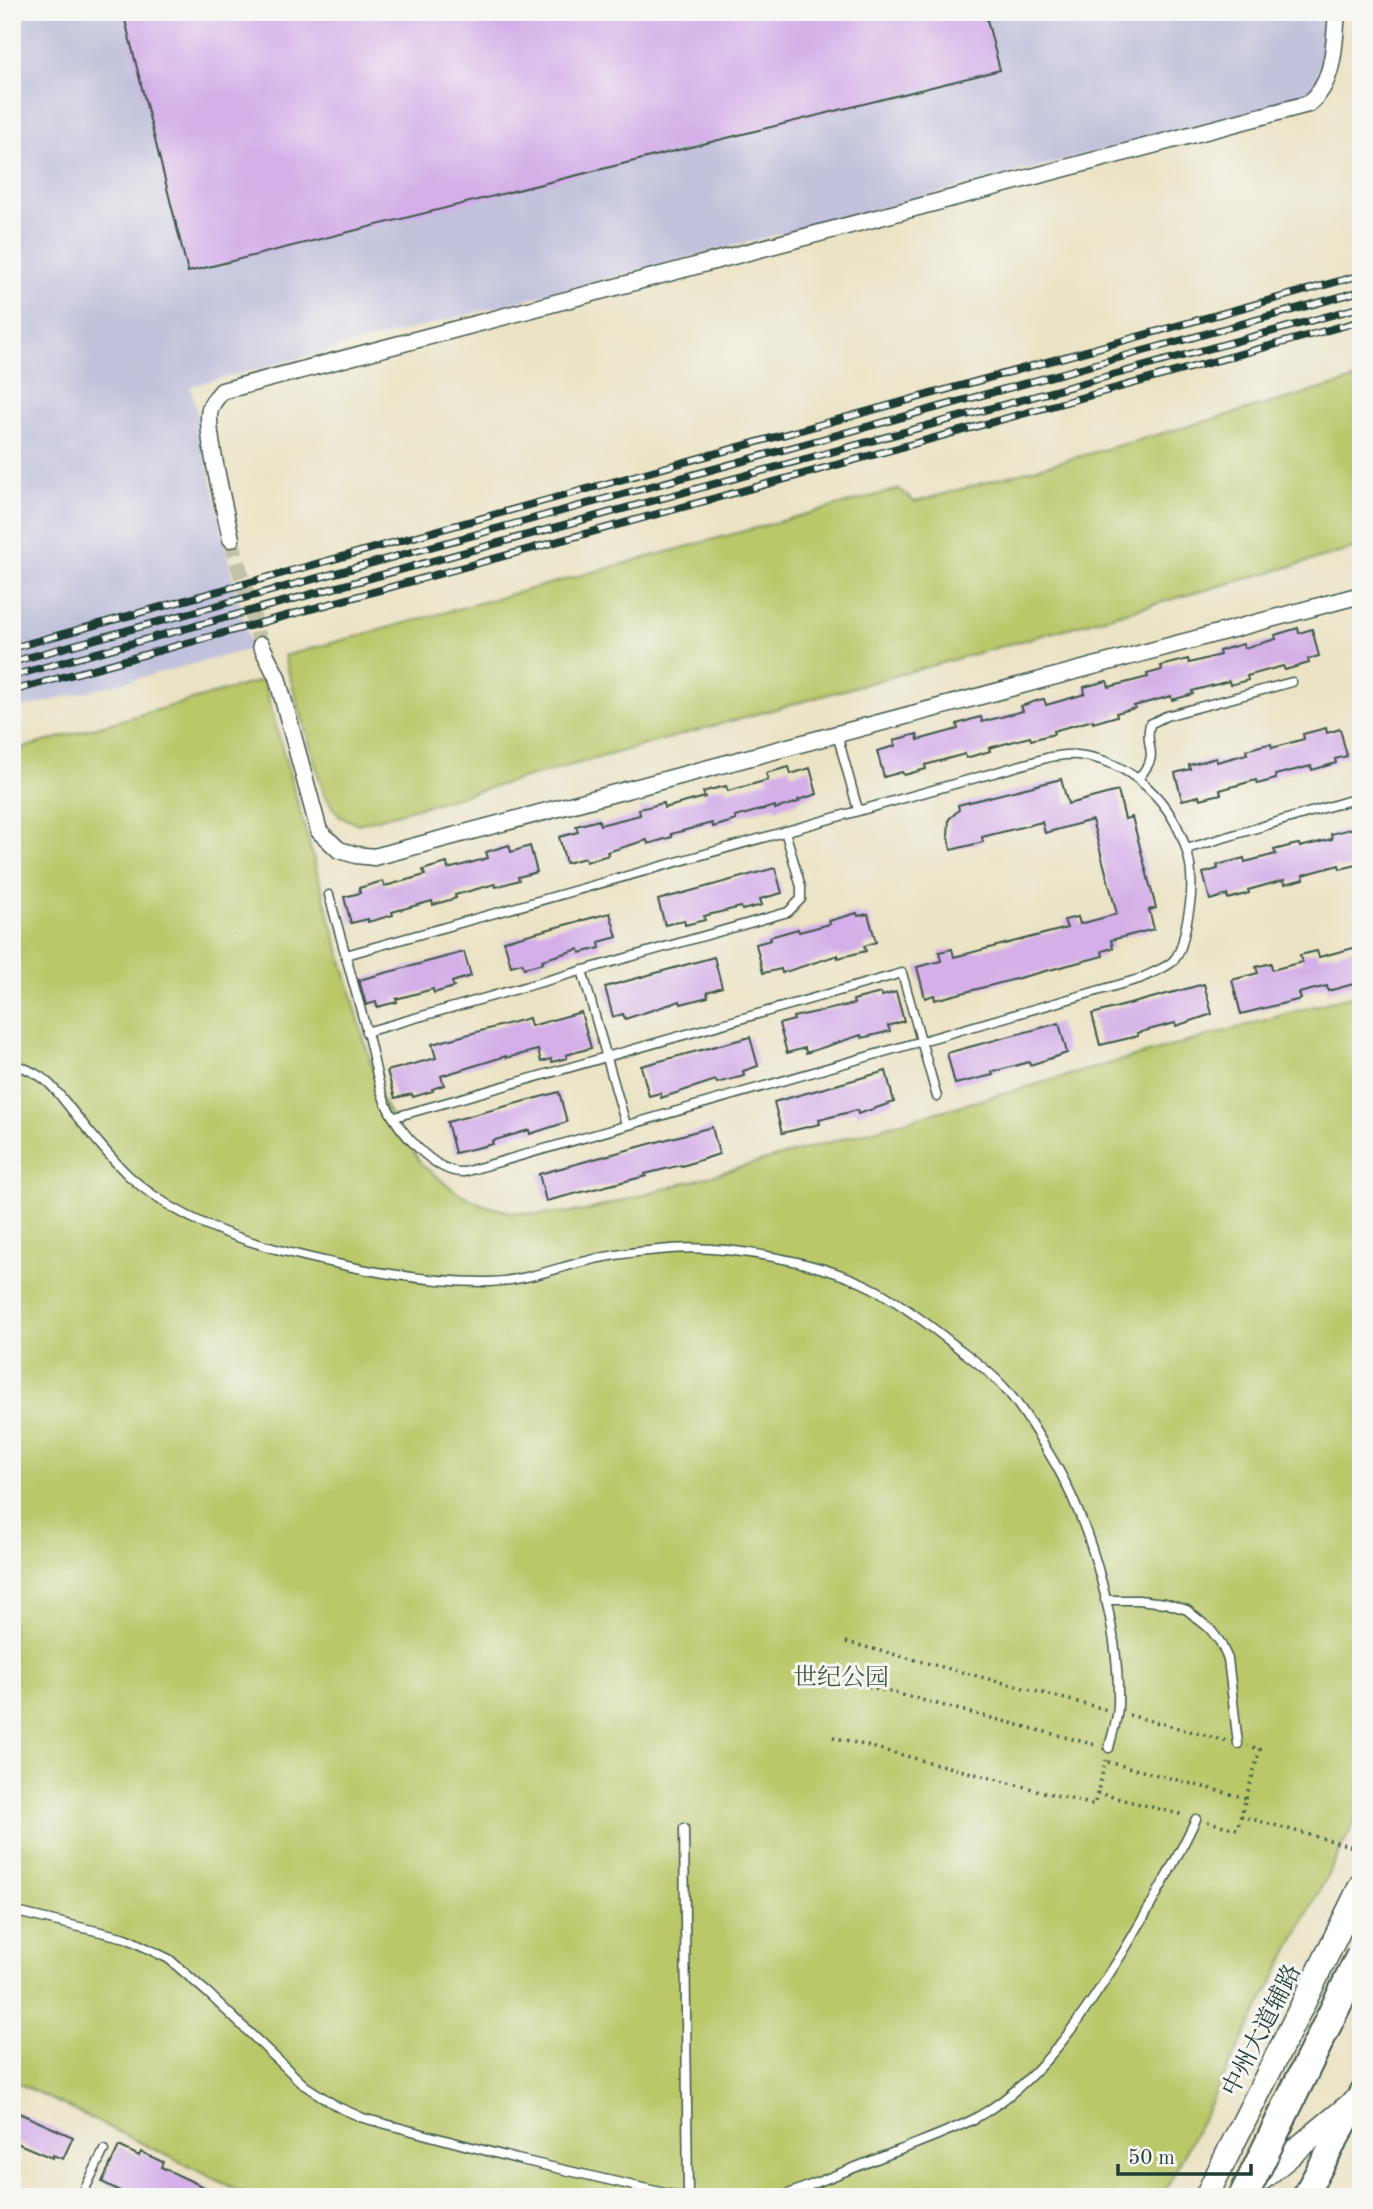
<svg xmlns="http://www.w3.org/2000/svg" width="1373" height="2209" font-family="'Old Standard TT','Noto Serif SC',serif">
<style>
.industrial{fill:#c2c2dc}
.green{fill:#bac86a;stroke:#6c824f;stroke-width:2}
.building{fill:#d4afe8}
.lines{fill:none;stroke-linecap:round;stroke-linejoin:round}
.street-tunnel{stroke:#c2c2a8;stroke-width:16;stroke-dasharray:16 8;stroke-linecap:butt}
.lane-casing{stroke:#3e564a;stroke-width:11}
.street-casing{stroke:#3e564a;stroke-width:19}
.secondary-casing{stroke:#3e564a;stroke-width:26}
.primary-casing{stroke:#3e564a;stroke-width:28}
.path{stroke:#3e564a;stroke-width:3.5;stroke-dasharray:2 5;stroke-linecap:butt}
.lane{stroke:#fff;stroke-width:8}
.street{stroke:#fff;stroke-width:16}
.secondary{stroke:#fff;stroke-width:23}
.primary{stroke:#fff;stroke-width:24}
.rail-casing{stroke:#1f3d34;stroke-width:8}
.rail{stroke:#f6f6f2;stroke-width:5;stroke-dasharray:16;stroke-linecap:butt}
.highway-bridge-casing{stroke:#3e564a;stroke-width:32;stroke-linecap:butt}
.highway-bridge{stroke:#fff;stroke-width:28}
.labels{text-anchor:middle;stroke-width:6;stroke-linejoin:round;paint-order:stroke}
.park-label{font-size:24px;fill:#3e593f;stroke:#f6f6f2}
.street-label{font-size:24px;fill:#1f3d34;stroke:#f6f6f2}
</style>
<rect width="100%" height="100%" fill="#f6f6f2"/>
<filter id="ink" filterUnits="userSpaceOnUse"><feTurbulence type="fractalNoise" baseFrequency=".0143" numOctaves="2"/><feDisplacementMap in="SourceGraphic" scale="14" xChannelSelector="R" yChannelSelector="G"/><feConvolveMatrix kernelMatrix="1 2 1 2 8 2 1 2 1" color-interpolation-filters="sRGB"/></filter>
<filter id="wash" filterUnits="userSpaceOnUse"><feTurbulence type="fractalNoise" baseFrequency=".00686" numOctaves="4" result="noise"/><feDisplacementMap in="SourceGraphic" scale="28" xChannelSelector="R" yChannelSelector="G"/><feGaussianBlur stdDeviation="1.57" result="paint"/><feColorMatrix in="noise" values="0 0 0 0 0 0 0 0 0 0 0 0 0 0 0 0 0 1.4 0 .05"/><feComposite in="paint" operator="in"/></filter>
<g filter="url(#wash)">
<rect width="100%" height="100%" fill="#ebe3c5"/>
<path class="industrial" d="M12,12H1326V43L1314,88L1306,98L191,386L226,548L251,649L12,711Z"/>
<path class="green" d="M1361,378V547L359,824L340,817L324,794L284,656L899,489L915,502Z
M263,680L381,1099L422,1165L455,1191L483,1205L511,1212L542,1214L585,1211L1361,993V1810L1162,2197H252L12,2080V751Z"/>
<g id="blocks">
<path class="building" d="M123,12H985L1000,70L188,272Z
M1298,628L1299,633L1312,629L1319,656L1308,659L1309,663L1285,670L1283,666L1247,676L1248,680L1230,685L1229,681L1192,691L1193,694L1172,700L1171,696L1134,706L1135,708L1116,713L1117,716L1093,723V720L1053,731L1054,734L1031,740L1030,737L989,748L990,751L966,758L965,754L925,765L926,769L904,775L902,772L884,777L877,751L895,746L894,740L917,734L918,740L958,729L957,724L976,718L981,717L982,722L1023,711L1021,706L1039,700L1044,699L1046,705L1085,694L1084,687L1107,681L1109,687L1148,677L1147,674L1162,670L1161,666L1188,659L1189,663L1220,655L1219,651L1232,647L1243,644L1244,648L1276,639L1275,635Z
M1326,728L1327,733L1340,729L1347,756L1335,759L1336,763L1312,770L1311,766L1275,775L1276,779L1257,784L1256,780L1220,790L1221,794L1200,799L1199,796L1182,800L1175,773L1190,769L1189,765L1216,758L1217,762L1247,754L1246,750L1264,745L1271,744L1272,748L1304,739L1303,734Z
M789,767L791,774L810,768L817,794L798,800L799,802L775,809V806L735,817L736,820L713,827L712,823L671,834L672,837L648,844L647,840L607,852L609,855L586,862L585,858L566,863L559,837L578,832L576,826L599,820L600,825L640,815L639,809L648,807L663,803L664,808L705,797L703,792L709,790L726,786L728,791L768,780L766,773Z
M1061,779L1068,804L1118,791L1125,819L1132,817L1156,908L1149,910L1154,929L1111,940L1113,948L1102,951L1103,956L935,1000L934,995L925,998L917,967L941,961L939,952L952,949L954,957L1067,928L1064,920L1078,917L1080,924L1117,914L1092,820L1045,833L1042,822L982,837L983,842L951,850L948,837L949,819L959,810L958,805Z
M1354,828L1355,833L1361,831V864L1340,869L1339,865L1303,875L1304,879L1285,884L1284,880L1248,890L1249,893L1228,899L1227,895L1210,900L1203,873L1218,869L1217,865L1244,858L1245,862L1276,854L1274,850L1293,845L1299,844L1300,847L1332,839L1331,834Z
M509,845L511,852L530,846L537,872L518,877L519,880L496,887L495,884L455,895L456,898L433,905L432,901L392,912L393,915L368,922V919L351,923L344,897L360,893L359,888L383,881L385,886L425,875L423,870L429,868L447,863L448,869L488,858L486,852Z
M775,868L782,893L760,899L762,905L742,910L741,907L704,916L705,920L685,925L684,920L665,925L658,900Z
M610,913L617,937L599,942L600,948L580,953L579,949L542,960L543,963L524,968L522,963L511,966L504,941Z
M857,913L858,916L868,914L876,942L864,946L866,951L838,958V955L782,973L781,969L763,973L756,944L771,940L770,937L798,929L799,932L830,924L829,921Z
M1361,946V982L1328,991L1327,986L1299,993L1301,999L1241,1014L1232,980L1258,973L1256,967L1271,963L1272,970L1302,962L1300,955L1317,951L1319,957Z
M464,952L471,976L452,982L454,987L434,993L433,989L396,999L397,1002L377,1007L376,1002L366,1005L359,980Z
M714,957L722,987L707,992L708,997L681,1004L680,1001L625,1019L623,1014L613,1017L605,987Z
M1204,984L1212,1014L1176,1026L1175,1023L1137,1033L1138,1036L1100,1045L1092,1014Z
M896,992L904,1021L888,1026L890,1031L862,1038L861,1035L806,1053L805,1048L787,1053L779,1024L794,1020L793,1017L854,1004L853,1000L881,993L882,996Z
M581,1012L591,1048L566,1055L567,1058L552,1062L551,1059L541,1062L538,1050L506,1058V1056L441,1076L444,1085L432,1089L433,1091L413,1097L412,1094L395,1098L387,1071L436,1058L432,1044L529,1018L531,1026Z
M1059,1023L1067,1053L1030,1065L1029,1062L992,1072L993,1075L955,1084L947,1053Z
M750,1037L758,1066L743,1071L744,1076L717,1083L716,1080L661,1098L660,1093L649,1096L641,1066Z
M886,1071L894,1102L858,1114L857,1110L819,1120L820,1124L782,1133L774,1102Z
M559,1092L567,1122L530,1134L529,1130L492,1141L493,1144L455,1153L447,1122Z
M712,1127L719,1154L682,1166L681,1165L645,1174L646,1176L546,1201L539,1174Z
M12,2110L73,2137L63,2159L53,2155L52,2158L12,2141Z
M119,2146L139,2156L141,2152L163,2162L161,2167L225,2197H132L102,2182Z"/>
</g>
</g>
<g filter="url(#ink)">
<use href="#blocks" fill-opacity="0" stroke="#3e564a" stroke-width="2"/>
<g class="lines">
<path class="street-tunnel" d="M231,539L261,645"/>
<g class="lane-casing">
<path id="lane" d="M837,734L858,810
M1138,779C1163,749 1143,752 1150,724L1166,716L1292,682
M1186,849L1361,797
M329,895C342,942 355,989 368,1036C374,1058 377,1083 386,1104C397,1129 435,1174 464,1172L1139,979C1149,974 1164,969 1172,962C1183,952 1185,929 1188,916C1192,896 1193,872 1187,852C1173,802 1130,760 1077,755C1068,754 1059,756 1050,757L346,955
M582,970L626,1125
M366,1032L788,912L801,899V887L785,831
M12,1063C24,1068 36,1072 45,1080C55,1088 63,1099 70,1108C89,1131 108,1156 129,1176C171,1214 229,1237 283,1251C350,1268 421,1283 490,1282C521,1281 548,1271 578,1263C604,1256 632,1252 659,1250C721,1243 823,1261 878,1291C906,1307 932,1327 957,1347C975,1361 994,1375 1008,1392C1027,1414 1042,1442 1057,1467C1093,1532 1120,1630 1118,1705C1118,1719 1112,1734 1109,1748
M395,1117L902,973L937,1097
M1105,1600H1138L1165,1603L1187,1610L1210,1629L1220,1642L1228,1659L1238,1744
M684,1828L688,2197
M12,1911L126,1938L169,1959L209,1994L304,2085L338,2107L363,2118L517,2159L682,2197
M81,2197L104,2150
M781,2197C821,2181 860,2165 900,2150C925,2140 950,2131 974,2119C1041,2082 1082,2017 1122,1954C1149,1909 1173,1867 1196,1819"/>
</g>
<g class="street-casing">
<path id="street" d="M231,539C226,514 204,429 210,409C212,402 218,396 222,391L1308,104C1335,84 1334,44 1337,12
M261,645L277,677L319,831L339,850L356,855L374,857L1361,595"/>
</g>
<g class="secondary-casing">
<path id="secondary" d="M1249,2189L1355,2101
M1206,2197L1306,1998L1361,1885"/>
</g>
<g class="primary-casing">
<path id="primary" d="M1304,2197L1361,2094"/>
</g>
<path class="path" d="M846,1642L1108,1710
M848,1681L1096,1745
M1129,1715L1227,1741
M833,1737L1094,1805L1106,1760
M1108,1762L1246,1798L1237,1829L1208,1822
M1097,1793L1183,1815
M1246,1798L1260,1749L1248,1746
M1241,1816L1361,1849"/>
<use href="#lane" class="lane"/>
<use href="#street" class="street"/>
<use href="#secondary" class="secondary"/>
<use href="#primary" class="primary"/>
<g class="rail-casing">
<path id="rail" d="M12,648L1361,275
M12,662L1361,291
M12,676L1361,307
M12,691L1361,321"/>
</g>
<use href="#rail" class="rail"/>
<g class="highway-bridge-casing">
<path id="highway-bridge" d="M1243,2197L1361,1955"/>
</g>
<use href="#highway-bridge" class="highway-bridge"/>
</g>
</g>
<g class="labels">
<g class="park-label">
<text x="841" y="1685">世纪公园</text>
</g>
<g class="street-label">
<text transform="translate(1261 2030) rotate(-63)" y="8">中州大道辅路</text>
</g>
</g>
<rect width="1373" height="2209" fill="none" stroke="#f6f6f2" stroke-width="42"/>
<path d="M1118 2164v10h133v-10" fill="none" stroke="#1f3d34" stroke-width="3.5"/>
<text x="1128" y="2164" font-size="21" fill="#1f3d34" stroke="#f6f6f2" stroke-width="5" paint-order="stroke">50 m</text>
</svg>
